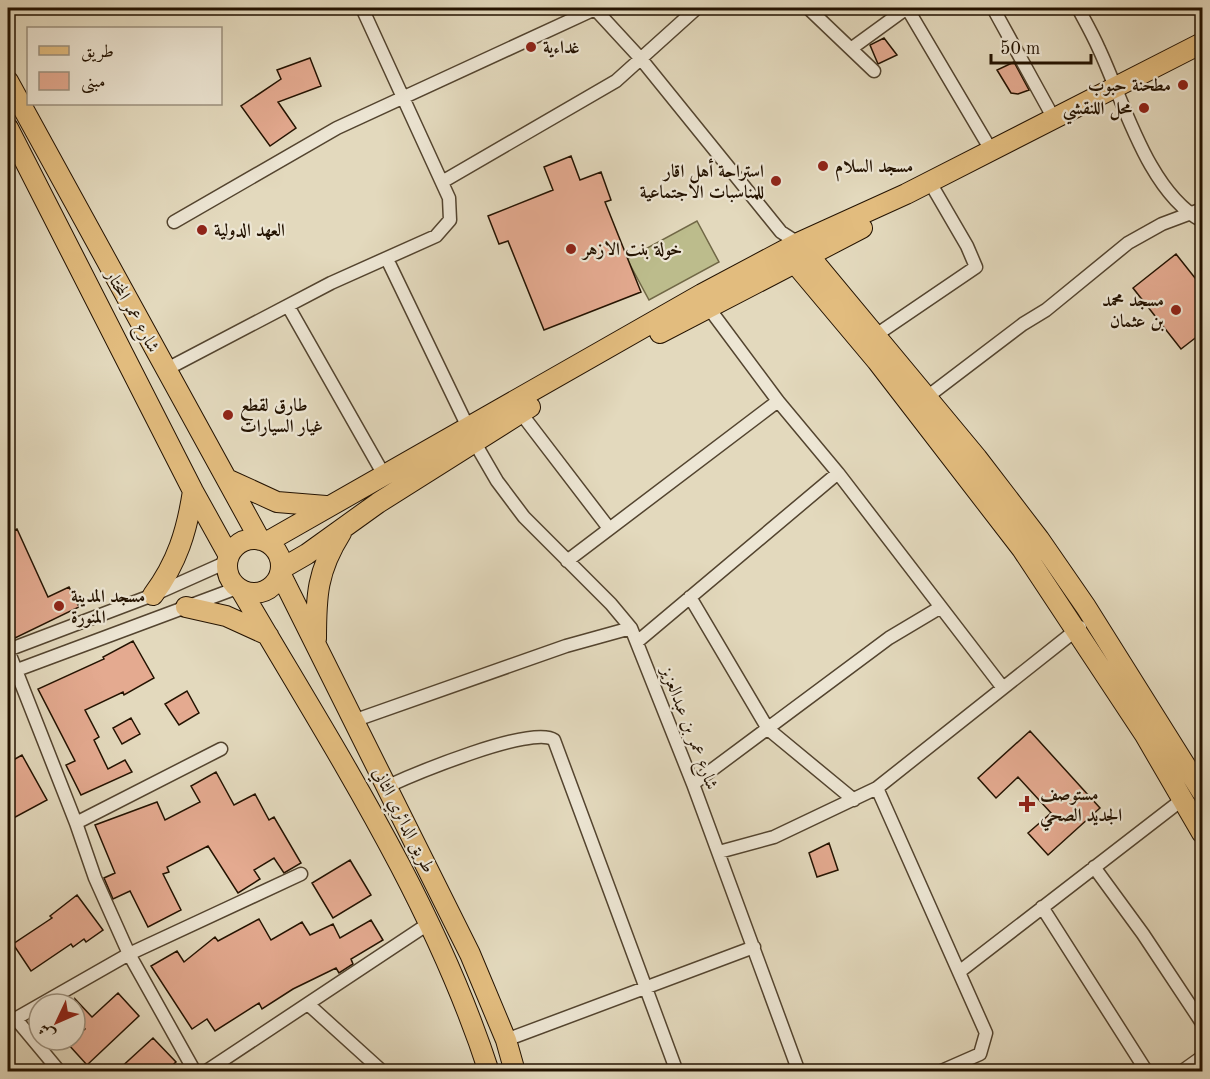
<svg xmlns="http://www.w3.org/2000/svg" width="1210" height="1079" font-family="'Old Standard TT',Amiri,serif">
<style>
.green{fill:#bcbc8c;stroke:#706746;stroke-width:1.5}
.building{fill:#e4aa90;stroke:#231200;stroke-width:1.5}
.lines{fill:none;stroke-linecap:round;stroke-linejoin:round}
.street-casing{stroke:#53442f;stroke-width:15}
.primary-casing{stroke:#231200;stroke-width:22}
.street{stroke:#ede6d4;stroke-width:12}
.primary{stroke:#e2bc7e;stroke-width:20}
.poi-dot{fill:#8f2418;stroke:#ede6d4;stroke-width:2}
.labels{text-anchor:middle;stroke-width:4.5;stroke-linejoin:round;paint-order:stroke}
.poi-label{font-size:18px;font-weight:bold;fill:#231200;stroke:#ede6d4;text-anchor:start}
.street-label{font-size:18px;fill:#231200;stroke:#ede6d4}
</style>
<rect width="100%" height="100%" fill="#e3d9bd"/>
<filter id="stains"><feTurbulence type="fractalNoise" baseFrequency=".00333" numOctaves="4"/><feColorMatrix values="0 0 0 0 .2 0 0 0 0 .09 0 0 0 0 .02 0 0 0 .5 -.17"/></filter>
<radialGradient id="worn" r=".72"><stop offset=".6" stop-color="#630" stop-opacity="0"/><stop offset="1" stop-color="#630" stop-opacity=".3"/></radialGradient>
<path class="green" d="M697,221L719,262L649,300L627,259Z"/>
<path class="building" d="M884,38L897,55L878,64L870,45Z
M310,58L321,86L278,102L296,128L270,146L241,106L281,79L277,70Z
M1014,62L1029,90L1018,94L1011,93L997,70Z
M571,156L580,180L601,172L611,200L605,202L641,292L544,330L508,241L499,244L488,216L553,190L544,167Z
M1176,254L1203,288V332L1181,349L1133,288Z
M17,529L48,597L69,587L79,607L15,638L8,621V533Z
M133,641L154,678L124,695L123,692L85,710L99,737L94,740L108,769L125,760L132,772L81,795L66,765L75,761L38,689L104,659L103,657Z
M187,691L199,713L179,725L165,704Z
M131,718L140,734L122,744L113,728Z
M1030,731L1100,808L1048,855L1028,833L1051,813L1018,777L996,798L978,778Z
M22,755L47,800L8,821V763Z
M216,772L234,805L255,794L269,820L274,817L301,863L284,873L274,858L254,870L260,879L238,893L208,846L167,867L169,872L163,874L181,910L148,927L130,891L113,899L104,878L115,873L95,825L157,802L165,820L200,802L191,786Z
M829,843L838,870L817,877L809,853Z
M350,860L371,895L333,918L312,883Z
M77,895L103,930L86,942L84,939L73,947L71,944L31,971L13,944L52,918L50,916Z
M259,919L271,940L302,922L310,935L333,924L340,938L371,920L383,940L351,959L353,964L339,973L336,968L293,989L262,1009L259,1003L215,1031L207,1019L192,1029L151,966L177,951L184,962L215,937L218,941Z
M118,993L139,1016L87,1065L68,1044L85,1029L75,1018V999L92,1017Z
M153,1038L176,1062L166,1071H117Z"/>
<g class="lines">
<g class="street-casing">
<path id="street" d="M594,8L641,59L781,232L798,243
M808,8L874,71
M907,8L991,150
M993,8L1053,117
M1078,8C1085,21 1093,35 1099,49C1124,102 1148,192 1202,221
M852,48L907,8
M442,182L616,81L697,8
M174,222L337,128L595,9
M387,259L479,450L497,481L524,517L611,604L631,628L693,784L799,1072
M288,306L384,475
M708,307L778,401L838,473L1003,688
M876,335L976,267L967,246L935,191
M165,370L331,283L436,236L450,220L449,198L362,8
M927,397L1023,324L1046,310L1128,243L1162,224L1202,209
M520,412L608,527
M567,561L778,401
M690,597L768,729L854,800
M637,642L838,473
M8,650L76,823L95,878L129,954L195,1072
M8,650L153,595L227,562
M9,673L237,588
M353,721L566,646L631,628
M693,784L889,638L941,607
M386,787C412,775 533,724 554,740L677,1072
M877,788L986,1033L980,1054L939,1072
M76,823L221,749
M719,852L774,837L877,788L1080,627
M1094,867L1143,934L1202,1023
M1042,907L1147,1072
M959,972L1183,799
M309,1005L383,1072
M15,1018L60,1072
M8,1023L129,954L301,874
M506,1040L754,947
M205,1072L428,924
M1181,1072L1202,1057"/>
</g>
<g class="primary-casing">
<path id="primary" d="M8,81L260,540
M8,128L193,491L229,556
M801,246L977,458L1039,539L1086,607L1202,792
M788,255L877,361L1022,549L1145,735L1202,833
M660,333L862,228
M229,480L277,502L326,506
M227 566a27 27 0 1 1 54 0a27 27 0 1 1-54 0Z
M267,542L702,294L798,243L906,194L1202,43
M281,569L307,554L378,503L530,407
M280,573L470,954L506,1040L515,1072
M241,590C332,746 433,899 489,1072
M153,595C177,563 187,531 193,491
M186,607L226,616L268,635
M316,639C316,596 317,571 341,533"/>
</g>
<use href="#street" class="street"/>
<use href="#primary" class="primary"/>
</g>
<g class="poi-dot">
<circle cx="531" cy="47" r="6"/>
<circle cx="1183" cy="85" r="6"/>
<circle cx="1144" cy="108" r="6"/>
<circle cx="823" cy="166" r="6"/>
<circle cx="776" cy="181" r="6"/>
<circle cx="202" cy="230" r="6"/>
<circle cx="571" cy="249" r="6"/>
<circle cx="1176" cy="310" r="6"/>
<circle cx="228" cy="415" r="6"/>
<circle cx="59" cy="606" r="6"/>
<path d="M1024 795h6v6h6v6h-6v6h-6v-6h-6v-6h6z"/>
</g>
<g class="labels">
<g class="poi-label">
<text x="543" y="53">غداءية</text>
<text x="1171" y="91" text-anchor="end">مطحنة حبوب</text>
<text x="1132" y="114" text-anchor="end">محل اللنقشي</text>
<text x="835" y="172">مسجد السلام</text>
<text x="764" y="177" text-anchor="end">استراحة أهل اقار<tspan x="764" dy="21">للمناسبات الاجتماعية</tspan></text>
<text x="214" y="236">العهد الدولية</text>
<text x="583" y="255">خولة بنت الازهر</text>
<text x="1164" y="306" text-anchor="end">مسجد محمد<tspan x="1164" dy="21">بن عثمان</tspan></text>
<text x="240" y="411">طارق لقطع<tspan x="240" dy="21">غيار السيارات</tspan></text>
<text x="71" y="602">مسجد المدينة<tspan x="71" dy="21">المنورة</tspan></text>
<text x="1040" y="800">مستوصف<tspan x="1040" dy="21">الجديد الصحي</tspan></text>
</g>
<g class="street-label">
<text transform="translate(133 311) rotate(61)" y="6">شارع عمر المختار</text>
<text transform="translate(690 728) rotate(69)" y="6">شارع عمر بن عبدالعزيز</text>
<text transform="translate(404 820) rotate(63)" y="6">طريق الدائري الثاني</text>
</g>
</g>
<rect width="1210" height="1079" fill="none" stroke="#e3d9bd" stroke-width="30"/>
<rect x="9" y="9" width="1192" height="1061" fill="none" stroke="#231200" stroke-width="3"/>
<rect x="15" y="15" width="1180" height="1049" fill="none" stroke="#231200" stroke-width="1.5"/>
<rect x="27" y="27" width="195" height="78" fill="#ede6d4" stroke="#9c917f" stroke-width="1.5"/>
<rect x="39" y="46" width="30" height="9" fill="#e2bc7e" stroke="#9c917f" stroke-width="1.5"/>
<text x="81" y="57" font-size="18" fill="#231200">طريق</text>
<rect x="39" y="72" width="30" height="18" fill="#e4aa90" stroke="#9c917f" stroke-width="1.5"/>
<text x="81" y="87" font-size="18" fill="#231200">مبنى</text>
<g transform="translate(57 1022) rotate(226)"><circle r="28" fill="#ede6d4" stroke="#9c917f" stroke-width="1.5"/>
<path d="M0-4.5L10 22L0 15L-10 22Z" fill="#8f2418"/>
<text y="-9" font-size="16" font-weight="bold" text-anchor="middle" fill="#231200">ش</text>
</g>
<path d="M991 54v9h100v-9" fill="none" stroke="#231200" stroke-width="3"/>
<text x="1000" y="54" font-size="18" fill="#231200" stroke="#ede6d4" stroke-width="4.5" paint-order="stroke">50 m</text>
<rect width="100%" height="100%" filter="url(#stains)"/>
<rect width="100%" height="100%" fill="url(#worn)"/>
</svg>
